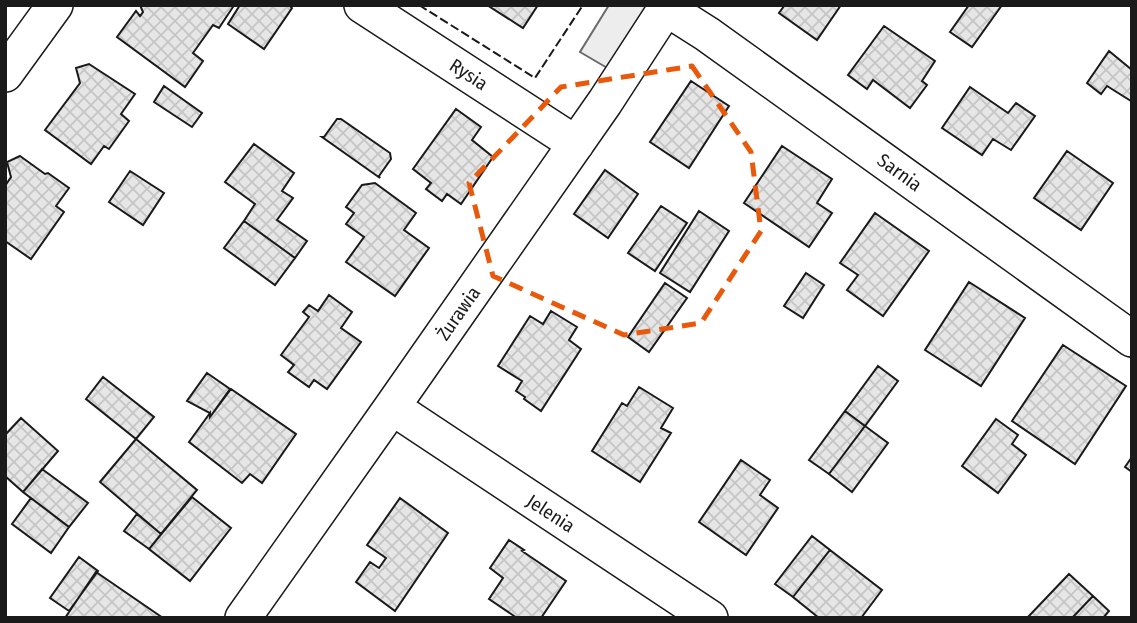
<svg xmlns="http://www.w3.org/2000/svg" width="1137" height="623" font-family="'Fira Sans Condensed',sans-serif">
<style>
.parking{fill:#ededed;stroke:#6a6a6a;stroke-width:2}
.building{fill:url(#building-cross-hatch);stroke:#1a1a1a;stroke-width:2}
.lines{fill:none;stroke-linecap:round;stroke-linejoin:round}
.minor-casing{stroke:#1a1a1a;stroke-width:38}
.minor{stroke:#fff;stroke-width:35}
.fence{stroke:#1a1a1a;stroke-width:2;stroke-dasharray:9 3.5;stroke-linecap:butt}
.marked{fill:none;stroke:#e8590c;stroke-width:5;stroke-dasharray:14 9;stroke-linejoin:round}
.labels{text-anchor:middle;stroke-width:5;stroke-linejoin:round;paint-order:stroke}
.street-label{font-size:19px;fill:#1a1a1a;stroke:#fff}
</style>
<defs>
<pattern id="building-cross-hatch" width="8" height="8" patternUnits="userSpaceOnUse" patternTransform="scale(1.75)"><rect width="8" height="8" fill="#e6e6e6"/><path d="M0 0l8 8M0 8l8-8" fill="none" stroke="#c5c5c5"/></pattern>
</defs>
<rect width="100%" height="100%" fill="#fff"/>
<path class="parking" d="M609,5H668L621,76L580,52Z"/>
<path class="building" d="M140,5H231L233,7L219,28L213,25L193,53L203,61L185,87L117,37L136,11L140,16L143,12Z
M240,5H289L292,8L264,49L228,24Z
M487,5H538L523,28Z
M783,5H841L817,40L779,13L784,6Z
M969,5H1002L972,47L950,32Z
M884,26L935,61L922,81L927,85L910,108L873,80L867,89L848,75Z
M1109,51L1132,70L1131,101L1107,86L1101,94L1087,83Z
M89,64L135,94L121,114L129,121L109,149L104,146L91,164L45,130L80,83L76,68Z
M691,81L729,106L689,168L650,142Z
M164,86L202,113L192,127L154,102Z
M970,87L1008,113L1016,103L1035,116L1011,150L993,139L982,155L942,128Z
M456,109L481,127L472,140L493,157L461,204L447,194L442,201L426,189L431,183L413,169Z
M337,119H341L390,153L391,159L379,176L380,178L322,137H324Z
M254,144L294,173L282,191L293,198L277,220L307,241L295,258L244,221L255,204L225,182Z
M782,146L832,179L817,203L832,213L809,247L744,203Z
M1067,151L1113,183L1081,230L1034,198Z
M20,156L45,174L48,173L69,188L56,206L64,212L31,259L5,241V186L11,177L7,162Z
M605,170L638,194L608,238L574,214Z
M130,171L164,193L143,225L109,202Z
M375,183L416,213L404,230L429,248L395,296L346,262L364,237L346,224L354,213L346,207L362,185Z
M661,206L687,223L655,271L628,253Z
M699,211L729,231L690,292L660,273Z
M875,213L929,251L883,316L847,290L858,275L840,263Z
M244,221L295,258L275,285L224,248Z
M806,273L824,285L803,318L784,306Z
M969,282L1025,318L981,386L925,350Z
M665,283L687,298L649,352L628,337Z
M329,295L352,312L341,328L361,342L327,389L314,380L309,387L288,372L294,365L281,355L309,317L303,312L309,305L318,311Z
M551,311L577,327L569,340L581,349L541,411L524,399L525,397L516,391L522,381L498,366L530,316L543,324Z
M1063,345L1126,386L1075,464L1012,421Z
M878,366L898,381L865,426L845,411Z
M207,373L230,389L210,417V413L187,401Z
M103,377L154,417L136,439L86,399Z
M639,387L673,408L661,428L671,433L640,482L592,451L622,403L627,406Z
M231,389L296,434L262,483L250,474L242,483L189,442L210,413V417Z
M845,411L865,426L829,474L809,460Z
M21,418L58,451L23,492L5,476V435Z
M996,419L1018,435L1012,444L1026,455L998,493L962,466Z
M865,426L888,443L852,492L829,474Z
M136,439L197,490L161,534L100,482Z
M1132,457V472L1125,467Z
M741,460L770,480L760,495L778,508L746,555L699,522Z
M42,469L88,503L69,527L23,492Z
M192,497L231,528L190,581L149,549Z
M31,498L69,527L51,553L12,524Z
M400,498L448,533L395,611L356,582L370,562L379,568L386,558L367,545Z
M137,514L161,534L149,549L124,531Z
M812,536L830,550L793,597L775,584Z
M509,540L524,550L522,551L566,581L541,618H517L489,599L503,578L490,568Z
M830,550L882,590L861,618H819L793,597Z
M79,557L98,571L69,611L50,598Z
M96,572L163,618H65Z
M1069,574L1093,596L1072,618H1027Z
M1093,596L1109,611L1103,618H1072Z"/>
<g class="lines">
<g class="minor-casing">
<path id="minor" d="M362,5L576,144
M666,8L707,34L1132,339
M5,74L55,5
M392,407L710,618
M243,618L392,407L605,102L668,5"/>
</g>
<use href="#minor" class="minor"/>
<path class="fence" d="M419,5L535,78L583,5"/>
</g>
<path class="marked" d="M692,66L751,152L761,231L701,323L624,335L493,276L469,183L561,87Z"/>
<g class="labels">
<g class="street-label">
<text transform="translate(469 74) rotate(33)" y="7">Rysia</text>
<text transform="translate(900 172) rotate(36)" y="7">Sarnia</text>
<text transform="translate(458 313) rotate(-55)" y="7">Żurawia</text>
<text transform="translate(551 513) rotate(33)" y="7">Jelenia</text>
</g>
</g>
<rect width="1137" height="623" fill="none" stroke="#1a1a1a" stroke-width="14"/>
</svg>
